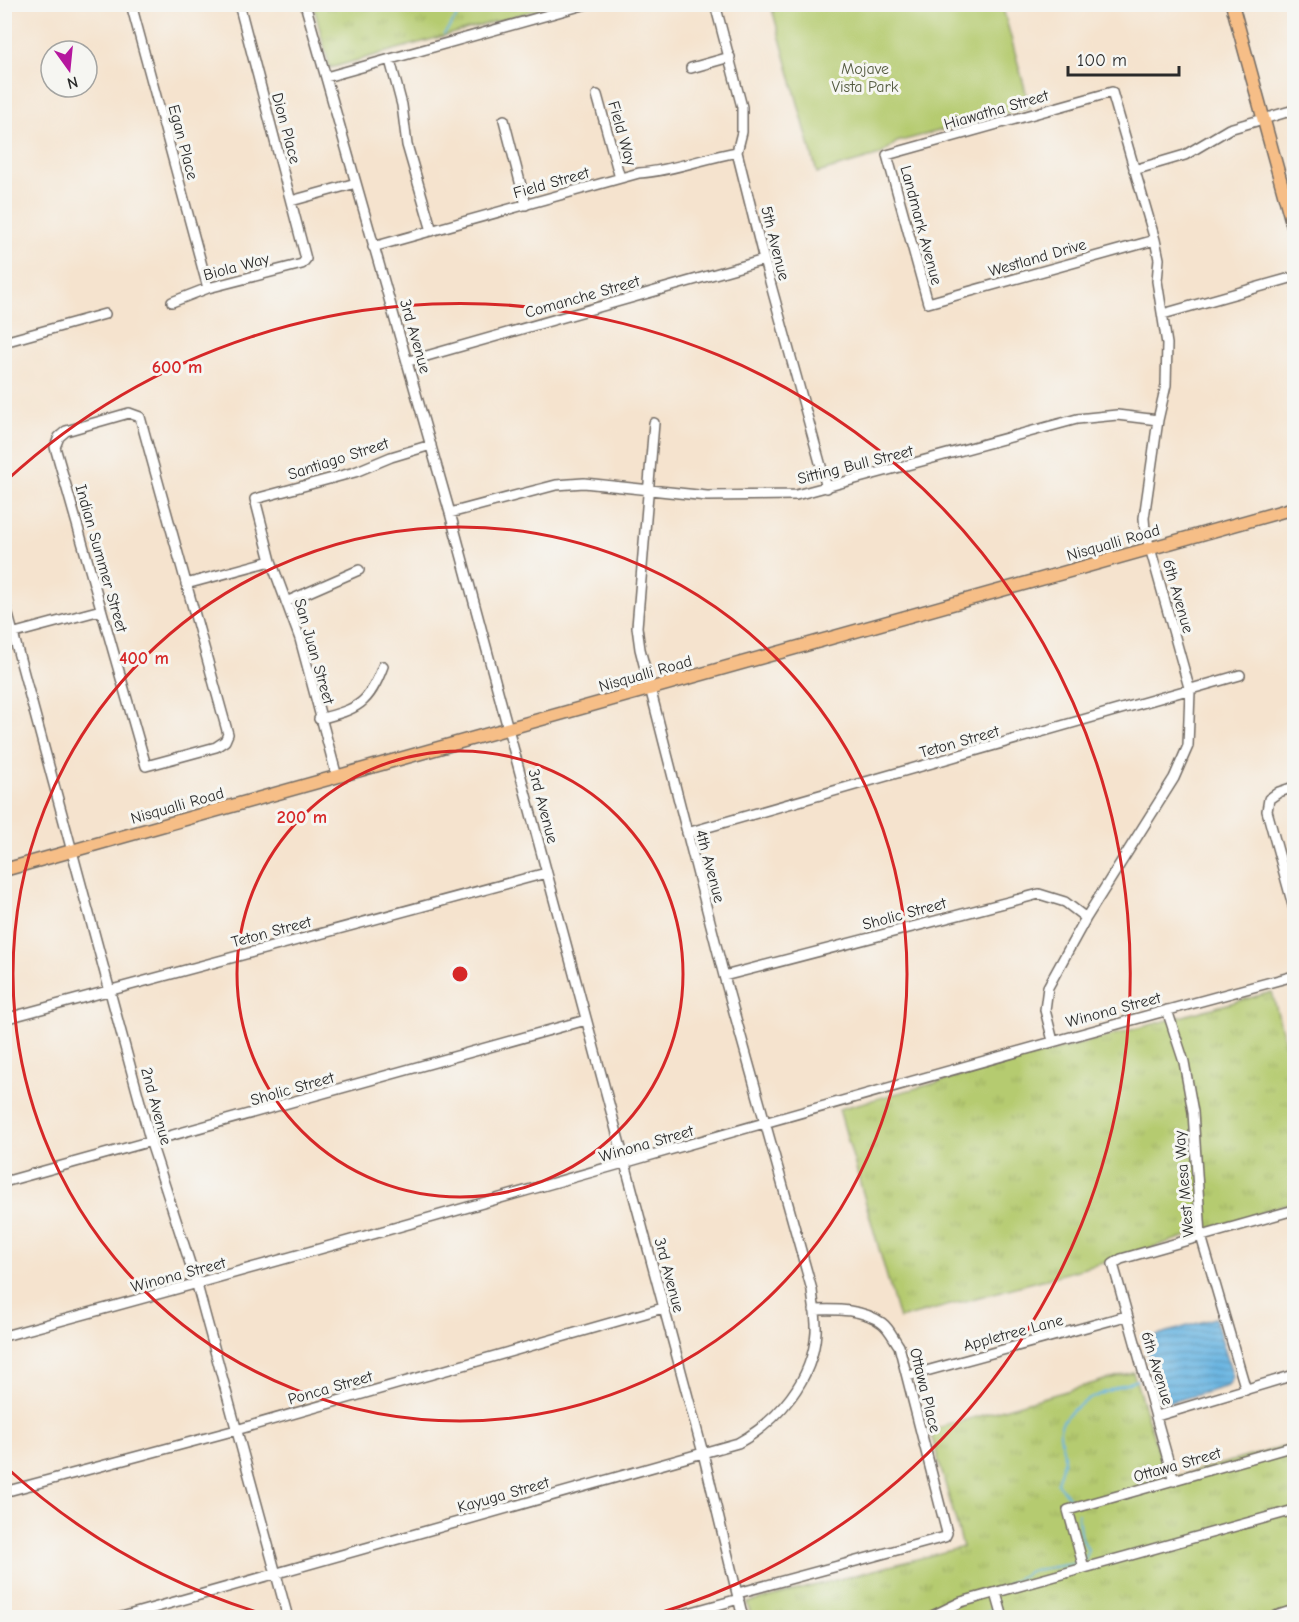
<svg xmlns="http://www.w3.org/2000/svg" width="1299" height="1622" font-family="'Comic Neue',sans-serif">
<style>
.grass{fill:url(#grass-tufts);stroke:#707b4e;stroke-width:1.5}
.green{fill:#b5cb70;stroke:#707b4e;stroke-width:1.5}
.water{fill:url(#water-rules);stroke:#4a7086;stroke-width:1.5}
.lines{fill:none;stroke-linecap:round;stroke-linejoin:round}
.stream{stroke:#69b5e2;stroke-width:2}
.minor-casing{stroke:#726b64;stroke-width:12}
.major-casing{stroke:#726b64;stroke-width:15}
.minor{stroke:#fff;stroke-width:9}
.major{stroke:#f6be87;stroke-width:12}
.ring{fill:none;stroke:#d62828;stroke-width:3}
.labels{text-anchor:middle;stroke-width:6;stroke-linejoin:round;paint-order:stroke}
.park-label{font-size:16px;fill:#545b40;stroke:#f6f6f2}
.street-label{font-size:16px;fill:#2b2b2b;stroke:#f6f6f2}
.centre{fill:#d62828;stroke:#f6f6f2;stroke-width:3}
.ring-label{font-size:18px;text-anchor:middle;font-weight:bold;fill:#d62828;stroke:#f6f6f2;stroke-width:6;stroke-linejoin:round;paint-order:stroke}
</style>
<defs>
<pattern id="grass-tufts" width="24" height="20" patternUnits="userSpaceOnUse" patternTransform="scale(1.5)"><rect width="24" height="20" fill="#b5cb70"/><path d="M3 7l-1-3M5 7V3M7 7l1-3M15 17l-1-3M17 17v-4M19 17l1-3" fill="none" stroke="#9cae61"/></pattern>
<pattern id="water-rules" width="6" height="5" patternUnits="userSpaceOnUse" patternTransform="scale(1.5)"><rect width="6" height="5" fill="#69b5e2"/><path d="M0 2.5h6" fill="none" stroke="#5793b7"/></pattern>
</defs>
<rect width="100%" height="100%" fill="#f6f6f2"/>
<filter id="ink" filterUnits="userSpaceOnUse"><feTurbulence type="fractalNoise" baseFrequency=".0167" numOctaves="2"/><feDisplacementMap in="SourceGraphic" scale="12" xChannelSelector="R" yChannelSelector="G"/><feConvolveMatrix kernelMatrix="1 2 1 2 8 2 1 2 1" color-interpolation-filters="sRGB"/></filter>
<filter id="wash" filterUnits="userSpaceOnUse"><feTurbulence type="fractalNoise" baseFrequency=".008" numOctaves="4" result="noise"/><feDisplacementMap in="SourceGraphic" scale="24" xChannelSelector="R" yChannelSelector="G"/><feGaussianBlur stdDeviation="1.35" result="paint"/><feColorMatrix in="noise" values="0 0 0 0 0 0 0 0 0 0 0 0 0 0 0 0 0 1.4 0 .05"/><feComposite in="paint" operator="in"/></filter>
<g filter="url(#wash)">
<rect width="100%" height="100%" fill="#f5e3ce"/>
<path class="grass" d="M313,4H554V5L330,68Z
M1272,992L1294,1077V1202L1103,1263L899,1319L839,1109Z
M1133,1372L1167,1479L1294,1444V1617L752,1618L747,1603L963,1547L930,1430Z"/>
<path class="green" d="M771,5H1002L1030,107L897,142L880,155L817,173Z"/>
<path class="water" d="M1215,1318L1233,1377L1228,1386L1168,1403L1160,1398L1144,1339Z"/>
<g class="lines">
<path class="stream" d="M444,34L467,4
M1073,1503L1057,1483C1059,1476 1064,1461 1064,1457C1064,1448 1059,1438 1060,1429C1065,1403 1116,1388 1137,1380
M1078,1513L1080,1534L1088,1550L1085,1559
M1007,1585L1030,1571L1077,1563
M974,1618L995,1608"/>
</g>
</g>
<g filter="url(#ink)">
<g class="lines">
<g class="minor-casing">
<path id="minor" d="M131,4L208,288
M305,4L450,513L703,1453L743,1618
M715,4L742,107V132L737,152L764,260L827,488
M390,60L402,105L407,145L432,231
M691,68L730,57
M326,77L587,4
M597,95L620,178
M504,120L526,205
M1134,170L1185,155L1229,129L1294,110
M291,201L356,183
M373,247L639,173C672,171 704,158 737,152
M172,302L208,288L302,264L306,259L239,4
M1163,314L1294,277
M4,342L105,314
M409,361L764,260
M129,413L140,417L228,734L225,741L216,747L146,766L55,447L59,437L66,431Z
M450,513L556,485L584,483L707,496L796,495L1077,419L1117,415L1158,420
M186,584L271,561
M4,600L151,1143L197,1285L288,1618
M286,602L359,570
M4,636L101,610
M319,719C358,709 369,704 383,666
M337,777L300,639L271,561L255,499L355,472L391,457L431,445
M1294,787L1279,792L1269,799L1267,811L1294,909
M687,833L1240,675
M724,976L1039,894L1065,902L1086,918
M1167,1010L1184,1062L1193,1112L1201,1236L1246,1390
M4,1019L546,873
M1053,1041L1045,1010L1048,987L1086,918L1174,778L1188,746L1190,691L1145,530L1144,518L1158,420L1166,385L1167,344L1157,281L1159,259L1155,240L1112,92L887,155L928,303L1155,240
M4,1182L586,1020
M4,1336C436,1220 863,1091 1294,976
M908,1376L1126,1316
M1157,1416L1294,1375
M1174,1481L1113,1264L1121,1259L1294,1210
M4,1492L236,1430L663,1308
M1084,1568L1068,1510L1294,1446
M738,1593L945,1537L947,1533L899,1346C894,1339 889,1328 882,1323C863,1309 837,1309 814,1310
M996,1593L1003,1618
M118,1618L738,1443C778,1421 813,1380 816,1332C817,1318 813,1303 812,1290L724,976L640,649L637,627L654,423
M670,1618L739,1599
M928,1618L961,1602L1294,1510
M1269,1618L1294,1610"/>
</g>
<g class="major-casing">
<path id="major" d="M1232,4L1294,230
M4,870L1294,508"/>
</g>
<use href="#minor" class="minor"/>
<use href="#major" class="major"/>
</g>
</g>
<g class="ring">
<circle cx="460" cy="974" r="223"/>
<circle cx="460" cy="974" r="447"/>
<path d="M270 1616A670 670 0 0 1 7 1468M7 480A670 670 0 1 1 650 1616"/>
</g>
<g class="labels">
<g class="park-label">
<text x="865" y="74">Mojave<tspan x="865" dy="18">Vista Park</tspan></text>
</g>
<g class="street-label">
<text transform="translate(996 109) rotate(-16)" y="6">Hiawatha Street</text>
<text transform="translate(287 128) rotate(75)" y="6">Dion Place</text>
<text transform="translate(623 133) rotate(74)" y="6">Field Way</text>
<text transform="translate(184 142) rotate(75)" y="6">Egan Place</text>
<text transform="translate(551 182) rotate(-16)" y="6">Field Street</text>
<text transform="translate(922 225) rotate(75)" y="6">Landmark Avenue</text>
<text transform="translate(776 243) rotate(76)" y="6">5th Avenue</text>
<text transform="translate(1037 257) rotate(-16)" y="6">Westland Drive</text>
<text transform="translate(236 266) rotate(-15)" y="6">Biola Way</text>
<text transform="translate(582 296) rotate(-16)" y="6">Comanche Street</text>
<text transform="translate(416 336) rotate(74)" y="6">3rd Avenue</text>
<text transform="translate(338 458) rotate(-18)" y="6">Santiago Street</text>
<text transform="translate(855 464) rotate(-14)" y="6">Sitting Bull Street</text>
<text transform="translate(1113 542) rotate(-16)" y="6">Nisqualli Road</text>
<text transform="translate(102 558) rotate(74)" y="6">Indian Summer Street</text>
<text transform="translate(1179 596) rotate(74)" y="6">6th Avenue</text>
<text transform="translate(315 651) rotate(74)" y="6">San Juan Street</text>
<text transform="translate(645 673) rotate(-16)" y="6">Nisqualli Road</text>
<text transform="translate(959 741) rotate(-16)" y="6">Teton Street</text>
<text transform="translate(177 805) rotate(-16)" y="6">Nisqualli Road</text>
<text transform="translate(544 806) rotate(75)" y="6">3rd Avenue</text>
<text transform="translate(711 866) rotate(75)" y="6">4th Avenue</text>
<text transform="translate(904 913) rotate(-15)" y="6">Sholic Street</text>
<text transform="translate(271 931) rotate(-15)" y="6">Teton Street</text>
<text transform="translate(1113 1009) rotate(-15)" y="6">Winona Street</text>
<text transform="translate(292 1088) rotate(-16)" y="6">Sholic Street</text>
<text transform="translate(157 1106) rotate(75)" y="6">2nd Avenue</text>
<text transform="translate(646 1143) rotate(-16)" y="6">Winona Street</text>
<text transform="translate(1183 1184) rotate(-95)" y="6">West Mesa Way</text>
<text transform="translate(178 1274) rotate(-15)" y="6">Winona Street</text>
<text transform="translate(670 1275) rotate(75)" y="6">3rd Avenue</text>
<text transform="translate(1013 1332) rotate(-15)" y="6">Appletree Lane</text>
<text transform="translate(1158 1368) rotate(73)" y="6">6th Avenue</text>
<text transform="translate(330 1387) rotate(-16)" y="6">Ponca Street</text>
<text transform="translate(926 1390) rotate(76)" y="6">Ottawa Place</text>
<text transform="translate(1177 1464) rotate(-16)" y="6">Ottawa Street</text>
<text transform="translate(503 1494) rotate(-16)" y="6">Kayuga Street</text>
</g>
</g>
<circle cx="460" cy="974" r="9" class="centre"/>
<g class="ring-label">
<text x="177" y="373">600 m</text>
<text x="144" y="664">400 m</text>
<text x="302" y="823">200 m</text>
</g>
<rect width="1299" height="1622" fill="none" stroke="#f6f6f2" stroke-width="24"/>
<g transform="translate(69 69) rotate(165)"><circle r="28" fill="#f6f6f2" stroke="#a5a5a2" stroke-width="1.5"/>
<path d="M0-4.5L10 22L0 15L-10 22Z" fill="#b5179e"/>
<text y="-9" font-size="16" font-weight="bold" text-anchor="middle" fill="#2b2b2b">N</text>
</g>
<path d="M1068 66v9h111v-9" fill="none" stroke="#2b2b2b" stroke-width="3"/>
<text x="1077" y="66" font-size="18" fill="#2b2b2b" stroke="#f6f6f2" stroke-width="4.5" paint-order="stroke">100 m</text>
</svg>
